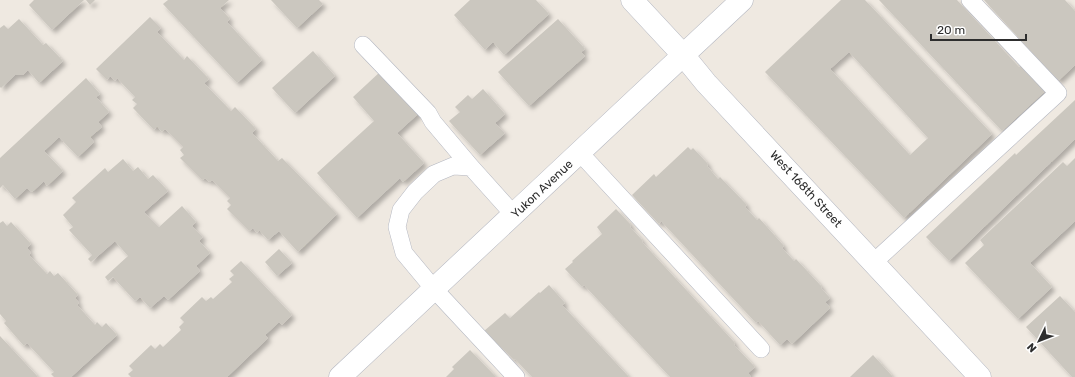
<svg xmlns="http://www.w3.org/2000/svg" width="1075" height="377" font-family="Rubik,sans-serif">
<style>
.building{fill:#cbc7bf;fill-rule:evenodd;filter:url(#shadow)}
.lines{fill:none;stroke-linecap:round;stroke-linejoin:round}
.lane-casing{stroke:#b4b7c1;stroke-width:18}
.secondary-casing{stroke:#b4b7c1;stroke-width:23}
.lane{stroke:#fff;stroke-width:17}
.secondary{stroke:#fff;stroke-width:22}
.labels{text-anchor:middle;stroke-width:3;stroke-linejoin:round;paint-order:stroke}
.street-label{font-size:12px;fill:#2e2e2e;stroke:#fff}
</style>
<defs>
<filter id="shadow"><feDropShadow dx="3.5" dy="3.5" stdDeviation="2" flood-color="#0004"/></filter>
</defs>
<rect width="100%" height="100%" fill="#efe9e1"/>
<path class="building" d="M34,0H84L52,30L29,5Z
M86,0H95L90,5Z
M168,0H229L220,8L230,19L227,22L262,60L237,83L163,4Z
M271,0H319L323,4L297,28Z
M470,0H536L549,14L504,55L493,42L485,50L454,15Z
M841,0H865L992,134L904,218L765,72ZM849,52L928,138L910,155L830,69Z
M879,0H957L1019,67L1021,65L1045,91L1002,131Z
M984,0H1065L1075,11V65L1058,81Z
M150,17L161,28L157,32L184,60L187,56L209,79L204,83L231,111L235,107L256,129L252,133L278,161L282,158L337,214L298,252L279,231L268,240L259,230L257,233L253,228L249,231L227,209L231,205L227,201L230,198L212,180L209,182L205,178L202,180L180,158L184,155L180,150L183,147L165,129L162,132L157,126L154,130L133,108L137,104L132,100L135,97L117,78L115,81L110,76L107,80L96,69Z
M19,19L43,45L46,43L63,61L39,83L28,70L23,75H15L1,88L0,87V28L4,25L8,29Z
M558,19L585,49L581,52L585,56L529,106L498,72Z
M313,51L335,76L295,113L272,88Z
M381,71L419,113L397,133L424,163L403,182L400,178L357,218L317,173L374,121L353,97Z
M86,78L100,94L96,97L109,112L98,122L102,127L90,137L94,142L78,157L59,137L44,151L63,171L47,186L44,181L32,192L27,188L15,199L3,185L0,188V158Z
M483,89L505,114L495,123L505,133L480,155L449,121L460,112L455,107L468,95L472,99Z
M1075,100V139L949,261L926,237L1015,153L1016,155Z
M688,147L691,150L693,148L708,164L707,166L718,179L720,177L747,205L745,207L757,220L759,218L784,246L782,248L794,261L796,259L822,287L821,288L830,298L825,302L830,308L792,344L787,339L780,345L758,321L756,323L661,221L659,224L632,195L654,174L656,177Z
M1075,158V221L1030,263L1052,287L1018,319L965,263L984,245L980,240L1063,162L1067,166Z
M123,159L133,171L138,167L148,179L153,175L168,191L144,212L159,227L182,206L196,222L192,226L203,237L199,241L210,253L196,266L200,271L168,300L164,296L150,308L140,297L135,301L113,277L108,281L105,277L128,256L115,241L91,262L88,259L92,255L69,230L73,227L63,215L76,202L72,198L105,168L108,172Z
M616,209L631,225L630,227L643,241L642,242L735,343L734,345L755,367L748,373L751,377H670L584,285L582,287L565,269L573,262L572,261L602,234L597,227Z
M3,221L7,226L11,222L31,244L27,248L31,253L29,255L47,274L50,271L54,276L58,273L78,295L75,298L79,303L77,305L95,325L97,322L102,327L106,323L117,335L71,377H54L51,374L54,372L27,343L24,346L4,323L6,321L0,314V223Z
M279,249L292,263L277,276L265,262Z
M241,261L292,315L282,325L279,322L265,335L268,338L227,377H131L128,374L133,370L129,366L151,345L155,349L160,344L163,347L181,330L179,327L184,322L180,318L202,297L206,301L211,297L213,299L232,282L229,279L234,275L230,271Z
M549,285L565,303L562,305L629,377H532L515,359L514,360L501,347L499,349L484,331L505,313L510,318L539,292L540,293Z
M1060,296L1075,312V377H1072L1026,327Z
M0,336L38,377H0Z
M470,350L496,377H446L454,369L452,367Z
M873,355L893,377H850Z"/>
<g class="lines">
<g class="lane-casing">
<path id="lane" d="M363,45L428,113L433,122L471,167
M580,153L761,349
M514,215L471,167L453,166L434,174L415,192L401,210L397,227L404,253L434,289L516,377
M874,262L1058,93L970,0"/>
</g>
<g class="secondary-casing">
<path id="secondary" d="M632,0L684,56L706,83L980,377
M340,377L742,0"/>
</g>
<use href="#lane" class="lane"/>
<use href="#secondary" class="secondary"/>
</g>
<g class="labels">
<g class="street-label">
<text transform="translate(542 189) rotate(-43)" y="4">Yukon Avenue</text>
<text transform="translate(806 189) rotate(47)" y="4">West 168th Street</text>
</g>
</g>
<g transform="translate(1039 341) rotate(227)" stroke="#ffffff" stroke-width="3" paint-order="stroke">
<path d="M0-3L7 15L0 10L-7 15Z" fill="#2e2e2e"/>
<text y="-6" font-size="11" font-weight="bold" text-anchor="middle" fill="#2e2e2e">N</text>
</g>
<path d="M931 34v6h95v-6" fill="none" stroke="#2e2e2e" stroke-width="2"/>
<text x="937" y="34" font-size="12" fill="#2e2e2e" stroke="#ffffff" stroke-width="3" paint-order="stroke">20 m</text>
</svg>
